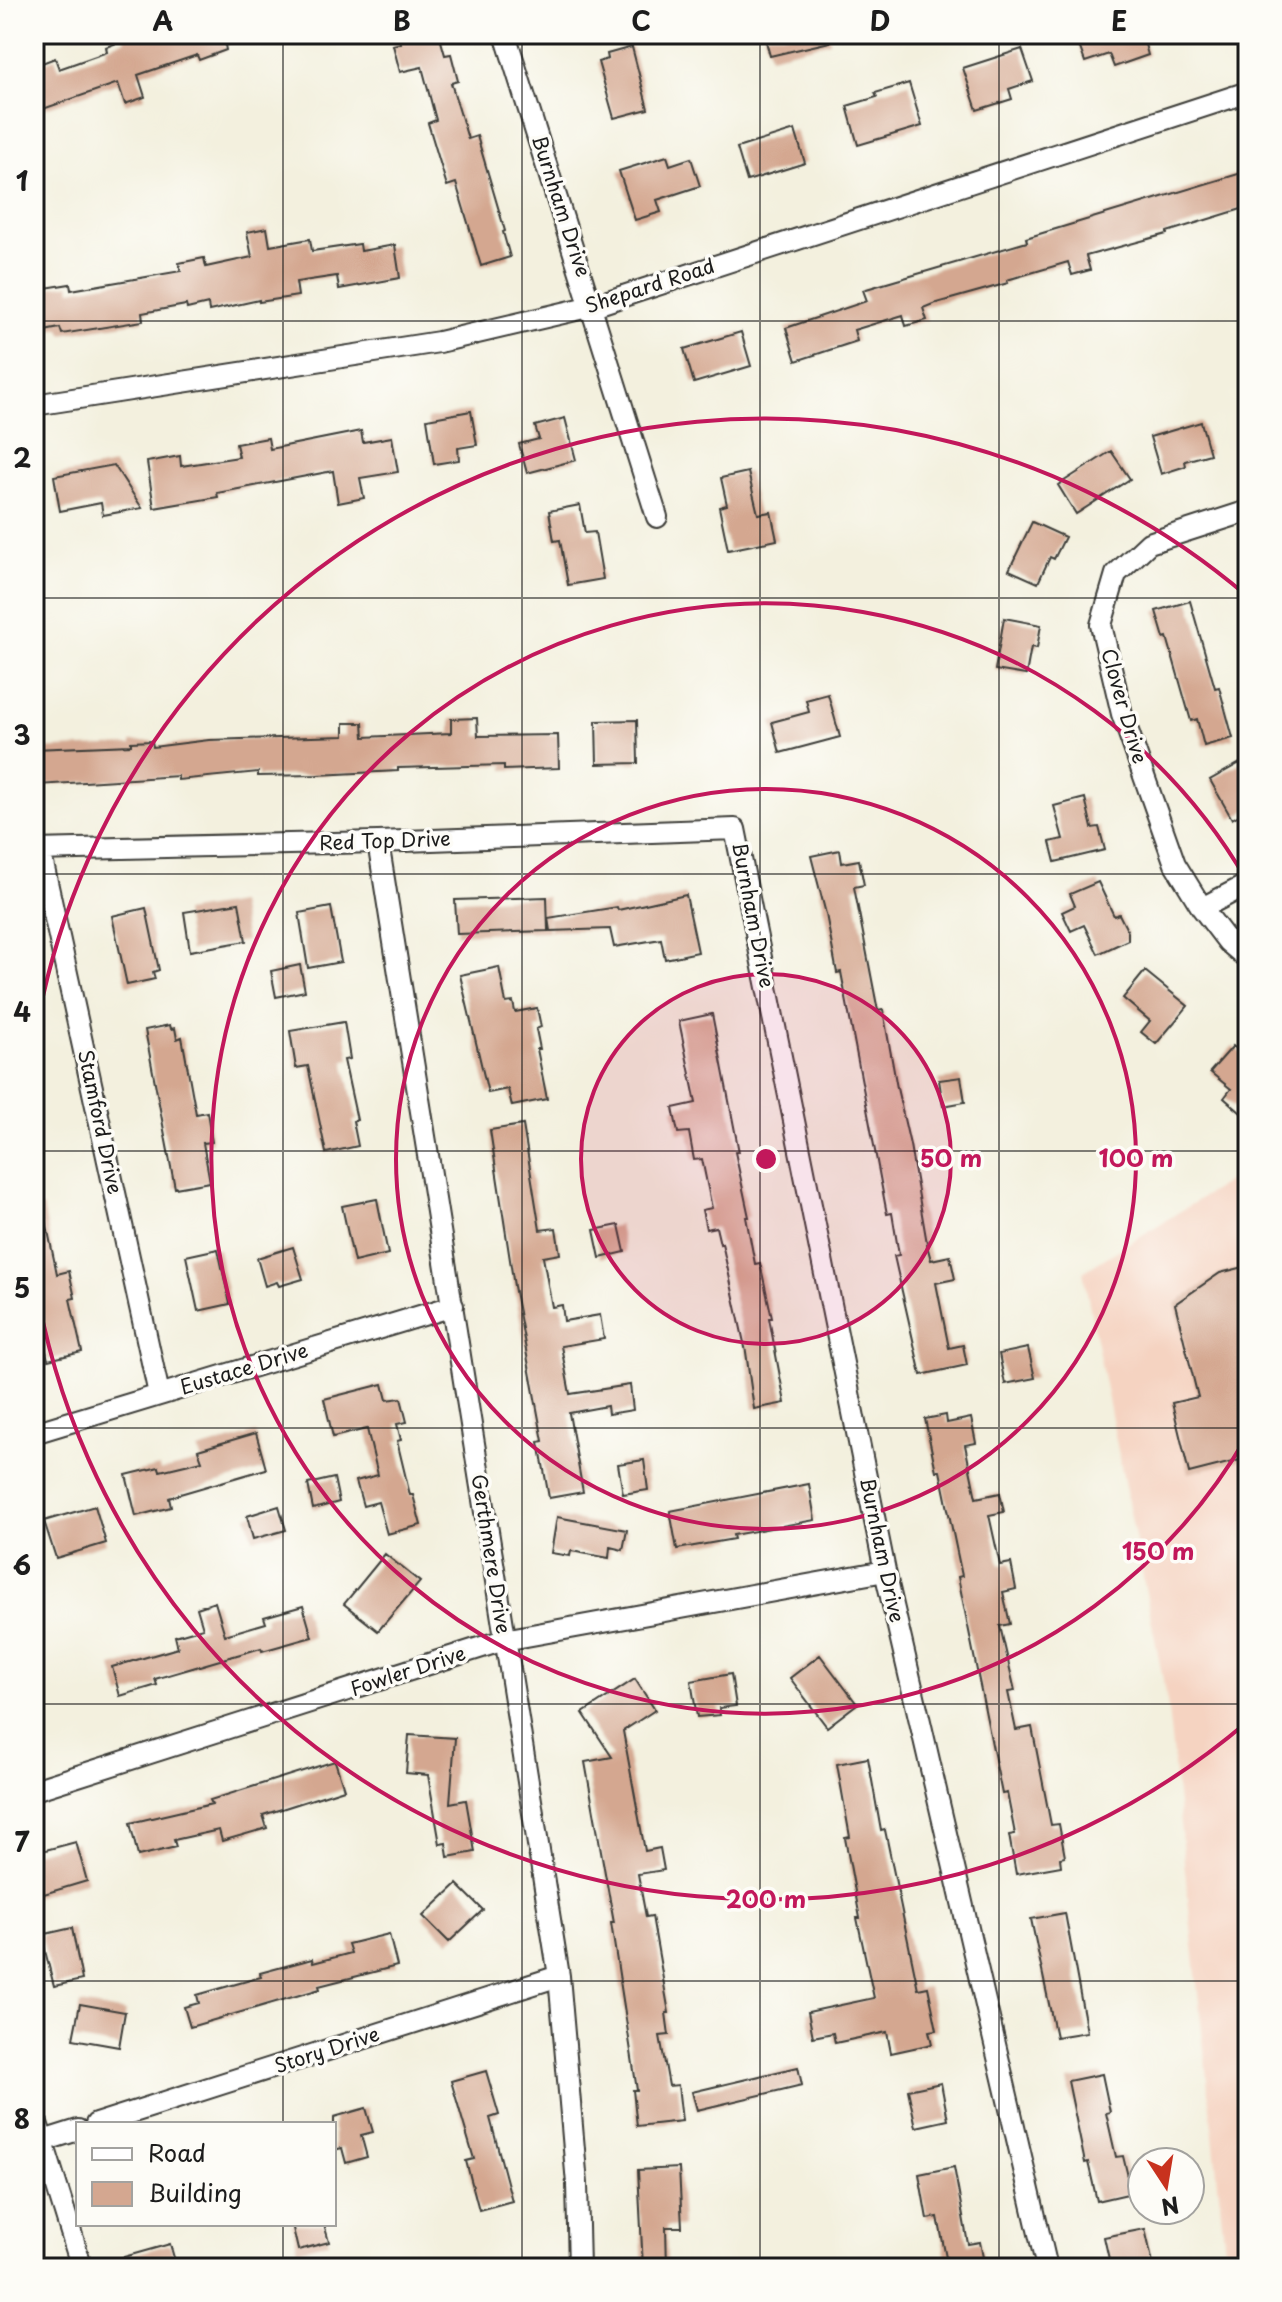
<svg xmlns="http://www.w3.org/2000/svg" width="1282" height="2302" font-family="'Playpen Sans',sans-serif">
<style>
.built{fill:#f5d3c1}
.building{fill:#d4a790}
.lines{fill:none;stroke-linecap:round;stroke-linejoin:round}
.street-casing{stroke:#3c3c39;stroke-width:24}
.street{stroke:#fff;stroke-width:20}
.grid{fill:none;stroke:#1c1c1c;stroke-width:2;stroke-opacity:0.55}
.ring{fill:none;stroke:#c2185b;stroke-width:4}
.labels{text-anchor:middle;stroke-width:7;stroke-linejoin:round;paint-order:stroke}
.street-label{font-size:20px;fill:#1c1c1c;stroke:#fdfcf7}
.centre{fill:#c2185b;stroke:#fdfcf7;stroke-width:4}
.ring-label{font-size:24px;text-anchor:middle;font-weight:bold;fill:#c2185b;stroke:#fdfcf7;stroke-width:7;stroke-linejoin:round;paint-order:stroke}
.neatline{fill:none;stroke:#1c1c1c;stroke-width:3}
.grid-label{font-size:26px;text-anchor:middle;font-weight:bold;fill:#1c1c1c}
</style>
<rect width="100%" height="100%" fill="#fdfcf7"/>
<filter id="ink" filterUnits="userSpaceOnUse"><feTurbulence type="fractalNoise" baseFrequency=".0125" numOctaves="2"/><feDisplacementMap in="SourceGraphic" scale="16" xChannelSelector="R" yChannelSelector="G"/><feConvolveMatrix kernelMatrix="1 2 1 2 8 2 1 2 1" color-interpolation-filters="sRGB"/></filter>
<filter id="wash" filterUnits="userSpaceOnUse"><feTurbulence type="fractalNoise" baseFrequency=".006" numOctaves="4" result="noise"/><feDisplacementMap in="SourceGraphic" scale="32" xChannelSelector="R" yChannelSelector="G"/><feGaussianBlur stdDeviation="1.8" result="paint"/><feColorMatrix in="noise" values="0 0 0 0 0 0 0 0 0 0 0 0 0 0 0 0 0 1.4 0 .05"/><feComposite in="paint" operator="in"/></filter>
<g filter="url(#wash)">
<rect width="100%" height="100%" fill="#f3f0de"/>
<path class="built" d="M1248,1169V2268H1227L1167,1700L1083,1272Z"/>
<g id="blocks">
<path class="building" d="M123,34H248V37L225,45L226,50L199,60L197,55L138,75L145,97L125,104L118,83L43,109L34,84V66L55,58L59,69L107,52L106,47L125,40Z
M399,34H439L445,55L451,54L458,81L451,83L468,139L477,136L505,231L503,232L510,257L481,266L456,183L447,186L428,123L436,120L422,67L400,72L393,45L401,43Z
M764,34H829L830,42L770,56Z
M1075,34H1156V37L1144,41L1148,55L1114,67L1109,54L1085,62Z
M632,47L648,109L614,118L598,62L608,59L607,54Z
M1022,49L1033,81L1009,89L1012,99L977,110L963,68Z
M909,83L922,126L858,145L847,106L877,97L875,93Z
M795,130L805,163L747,181L737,148Z
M667,156L670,165L691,158L700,186L657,200L661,212L635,220L619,171Z
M1248,171V207L1167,232V234L1086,256L1090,270L1072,275L1068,262L1007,280L1008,283L933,304L923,308L927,320L906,326L903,315L854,330L857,341L796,361L786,328L867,301L863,290L1027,242L1026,238Z
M267,228L270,246L310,239L312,251L360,244L361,251L395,245L400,278L339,289L337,276L296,282L298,296L259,302V300L209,311L208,304L187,309L186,305L142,313L143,321L62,334L60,328L34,333V300L47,298L45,288L70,284L71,290L181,271L179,263L204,258L206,267L252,257L247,232Z
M741,332L751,366L694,383L684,349Z
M471,411L477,445L458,448L459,460L434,464L427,419Z
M565,418L576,460L527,473L519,444L539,439L535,426Z
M1201,422L1210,454L1185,461L1186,466L1161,474L1150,437Z
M361,431L363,442L392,437L398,472L360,478L364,498L338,503L333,471L217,493L218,497L154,508L147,462L180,456L181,466L239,457L236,444L268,438L270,449Z
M1111,451L1130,479L1076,514L1058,485Z
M114,465L142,508L103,515L101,503L60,511L54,476Z
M748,472L758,514L771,512L777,540L728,550L719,507L727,505L721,478Z
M580,505L585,533L595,532L603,579L568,585L560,540L554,541L549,511Z
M1032,522L1065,537L1054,559L1050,557L1038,583L1009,570Z
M1190,601L1215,688L1219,687L1233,738L1204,746L1197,719L1191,721L1167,637L1164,638L1156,611Z
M1004,618L1041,625L1037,648L1031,647L1026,675L995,670Z
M828,694L840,737L780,753L772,722L809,712L806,700Z
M477,718L478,736L558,735L559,768L504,770V765L398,768V771L317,775L258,776V772L178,780V776L38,785V781L34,782V749L131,745V742L152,741L153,747L209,740L344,736V723H363L364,737L451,733V719Z
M637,720L638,763L597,764L596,721Z
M1240,763L1243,773L1248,771V810L1232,819L1210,780Z
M1085,798L1092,828L1099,827L1105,850L1055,862L1050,842L1063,839L1054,806Z
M840,850L842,863L859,860L864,885L854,887L878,1011L883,1010L897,1088L910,1145L928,1249L931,1260L950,1256L955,1279L936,1283L949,1348L963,1345L967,1365L921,1375L894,1256L899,1255L892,1213L887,1214L841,972L837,973L826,914L811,856Z
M1098,882L1114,916L1119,914L1128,932V940L1098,954L1084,925L1071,931L1062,912L1075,906L1070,894Z
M686,895L698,952L665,959L661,939L614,947L610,929L550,931L548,918L617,907L618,910Z
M547,897L548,931L457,934L455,900Z
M239,903L246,941L190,951L184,912Z
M331,907L341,962L308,968L299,913Z
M146,908L159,970L153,972L155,979L127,985L112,916Z
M300,965L305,991L276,997L271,971Z
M499,967L506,1003L513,1002L515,1012L537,1008L541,1027L536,1029L540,1049H537L547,1099L512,1106L508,1089L488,1093L460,975Z
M1145,971L1188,1006L1156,1044L1141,1032L1150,1021L1123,998Z
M712,1014L739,1152H735L749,1217H746L755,1264L760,1263L772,1318H769L785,1403L754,1409L746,1352L722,1243L720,1244L716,1227L706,1229L702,1210L712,1208L702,1159L694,1160L689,1132L678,1133L673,1108L696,1103L679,1021Z
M344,1022L350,1059L344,1060L357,1120L353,1121L358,1146L326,1153L308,1066L296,1068L290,1031Z
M170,1025L171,1029L175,1028L177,1039L182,1037L196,1114L207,1112L212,1142L203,1143L210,1182L175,1188L145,1030Z
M1233,1046L1248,1058V1119L1224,1098L1231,1089L1210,1072Z
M961,1077L965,1102L943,1106L939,1080Z
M523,1125L540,1230L556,1228L560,1254L543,1257L552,1307L562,1305L564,1321L600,1315L604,1339L561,1346L570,1394L630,1385L633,1410L608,1414L607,1406L569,1413L583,1492L549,1498L539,1442L543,1441L514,1286L490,1130Z
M377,1199L388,1254L354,1262L342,1206Z
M43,1207L57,1274L69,1271L75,1298L70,1299L82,1352L48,1360L34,1296V1288L39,1287L34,1262V1208Z
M619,1225L625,1252L600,1258L594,1230Z
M293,1247L303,1279L279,1286L277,1282L265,1286L257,1258Z
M218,1249L230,1304L198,1311L186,1256Z
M1248,1266V1458L1189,1473L1172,1403L1198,1397L1175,1304L1220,1273Z
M1028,1348L1035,1378L1005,1384L999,1354Z
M383,1384L387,1400L401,1398L407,1422L397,1424L401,1440L397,1441L410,1495H413L421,1525L387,1534L378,1502L363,1506L356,1481L378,1475L367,1429L333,1437L324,1399Z
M946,1415L947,1423L971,1418L976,1443L965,1445L976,1498L1000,1493L1004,1512L989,1515L1000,1565L1011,1563L1016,1589L1003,1592L1010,1624L1000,1626L1015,1691L1008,1692L1016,1730L1032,1727L1051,1825L1059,1824L1065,1857L1060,1858L1061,1866L1016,1874L1009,1835L1015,1834L1007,1793L1002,1794L958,1577L962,1576L940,1471H936L925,1419Z
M256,1433L266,1469L180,1494L169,1498L171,1507L136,1516L126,1475L159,1467L160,1471L202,1461L198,1450Z
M644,1460L648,1490L623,1494L618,1464Z
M334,1478L339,1502L313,1509L308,1484Z
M809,1484L815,1520L733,1535L734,1539L677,1549L670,1511Z
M95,1506L106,1543L56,1558L44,1521Z
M279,1506L286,1530L253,1539L247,1516Z
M557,1517L627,1530L623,1550L610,1547L609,1558L571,1551L570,1556L551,1553Z
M385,1554L420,1582L378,1631L344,1604Z
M215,1602L225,1635L266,1623L264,1617L303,1606L312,1637L262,1651L261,1648L155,1679L157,1685L120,1696L112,1667L178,1648L175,1636L203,1628L197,1608Z
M820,1655L857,1704L827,1727L790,1678Z
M731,1674L736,1706L719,1708L720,1715L697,1717L691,1681Z
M635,1679L655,1710L623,1731L645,1851L660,1848L664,1870L638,1874L646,1917L652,1916L669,2013H666L669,2035L660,2036L669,2086L678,2085L682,2121L637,2126L633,2090H637L611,1923H614L585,1762L612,1757L583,1713Z
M409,1735L455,1738L450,1803L466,1800L475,1852L448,1857L446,1843L440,1844L428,1775L406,1773Z
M868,1758L881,1831L885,1830L918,1989L928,1987L937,2030L929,2031L932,2044L891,2053L887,2032L835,2043L833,2033L813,2037L808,2012L874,1998L857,1918H860L845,1838L850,1837L837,1764Z
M335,1761L344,1789L263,1815L267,1828L222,1841L219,1830L174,1840L176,1847L138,1856L130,1823L212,1804L210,1800Z
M76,1842L87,1881L34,1897V1853Z
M457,1884L483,1910L449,1942L423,1916Z
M1065,1913L1087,2032L1056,2037L1031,1919Z
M72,1928L82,1980L54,1986L41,1935Z
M389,1934L397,1966L319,1986L320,1989L190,2027L184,2007L199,2003L197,1995L261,1977L260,1973L312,1959L313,1963L351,1953L348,1944Z
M80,2004L125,2012L119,2047L73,2039Z
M798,2067L802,2085L697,2110L692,2092Z
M486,2071L499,2115L490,2118L512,2201L479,2210L466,2161L474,2159L451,2081Z
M1102,2074L1110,2112L1106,2113L1116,2157L1123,2156L1132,2193L1097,2201L1088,2162L1085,2163L1068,2081Z
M941,2083L948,2120L916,2127L908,2090Z
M366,2108L373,2132L361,2135L367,2157L346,2163L342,2148L334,2150V2117Z
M954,2167L968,2244L980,2242L985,2268H948L938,2217L927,2219L919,2174Z
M679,2168L682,2227H666L667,2268H643L638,2170Z
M292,2224H324L329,2242L298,2250Z
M1145,2229L1154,2268H1111L1104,2237Z
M170,2244L177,2268H107L106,2262Z"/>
</g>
</g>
<g filter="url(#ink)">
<use href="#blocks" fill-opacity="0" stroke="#3c3c39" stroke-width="2"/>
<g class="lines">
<g class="street-casing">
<path id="street" d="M505,34L657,517
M34,405L439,342L593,306L1248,92
M1248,511L1149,543L1116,574L1101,625L1122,714L1175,864L1202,908L1228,942L1248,959
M378,842L559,1976L577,2184L579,2268
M34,850L378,842L735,829L885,1571L1047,2268
M40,850L159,1394
M1202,908L1248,884
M34,1433L453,1306
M34,1790L504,1640L885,1571
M34,2113L82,2268
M96,2124L559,1976
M43,2141L78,2130"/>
</g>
<use href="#street" class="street"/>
</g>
</g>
<path class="grid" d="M283,34V2124M522,34V2268M760,34V2268M999,34V2268M34,321H1248M34,598H1248M34,874H1248M34,1151H1248M34,1428H1248M34,1704H1248M34,1981H1248M283,2224V2268"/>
<circle cx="766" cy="1159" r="185" fill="#c2185b" fill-opacity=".12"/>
<g class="ring">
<circle cx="766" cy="1159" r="185"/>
<circle cx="766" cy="1159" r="370"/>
<path d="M1247 1436A555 555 0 1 1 1247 881"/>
<path d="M1247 1722A741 741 0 0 1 34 1275M34 1043A741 741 0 0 1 1247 596"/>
</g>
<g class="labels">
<g class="street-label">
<text transform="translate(561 206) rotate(72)" y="7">Burnham Drive</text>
<text transform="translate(650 286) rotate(-18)" y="7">Shepard Road</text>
<text transform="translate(1124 706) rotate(74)" y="7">Clover Drive</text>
<text transform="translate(385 841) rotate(-2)" y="7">Red Top Drive</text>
<text transform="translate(753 915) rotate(79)" y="7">Burnham Drive</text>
<text transform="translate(100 1122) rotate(78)" y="7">Stamford Drive</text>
<text transform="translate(244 1369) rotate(-17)" y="7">Eustace Drive</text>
<text transform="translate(882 1550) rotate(78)" y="7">Burnham Drive</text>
<text transform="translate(491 1554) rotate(81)" y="7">Gerthmere Drive</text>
<text transform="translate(408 1671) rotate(-18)" y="7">Fowler Drive</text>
<text transform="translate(327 2050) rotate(-18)" y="7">Story Drive</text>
</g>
</g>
<circle cx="766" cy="1159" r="12" class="centre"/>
<g class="ring-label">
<text x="951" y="1167">50 m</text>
<text x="1136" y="1167">100 m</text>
<text x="1158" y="1560">150 m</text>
<text x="766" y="1908">200 m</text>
</g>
<rect width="1282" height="2302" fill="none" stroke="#fdfcf7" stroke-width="88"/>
<rect x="76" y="2122" width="260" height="104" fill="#fdfcf7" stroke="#a3a29f" stroke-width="2"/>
<rect x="92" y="2148" width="40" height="12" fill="#ffffff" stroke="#a3a29f" stroke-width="2"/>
<text x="148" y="2162" font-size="24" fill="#1c1c1c">Road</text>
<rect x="92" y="2182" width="40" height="24" fill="#d4a790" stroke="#a3a29f" stroke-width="2"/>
<text x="148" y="2202" font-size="24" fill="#1c1c1c">Building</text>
<g transform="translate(1166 2186) rotate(168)"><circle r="38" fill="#fdfcf7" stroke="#a3a29f" stroke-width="2"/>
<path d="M0-6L14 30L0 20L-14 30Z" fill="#c8321e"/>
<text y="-12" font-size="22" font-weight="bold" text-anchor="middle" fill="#1c1c1c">N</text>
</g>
<rect x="44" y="44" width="1194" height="2214" class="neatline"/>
<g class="grid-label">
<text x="163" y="31">A</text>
<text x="402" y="31">B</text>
<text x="641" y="31">C</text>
<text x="880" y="31">D</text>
<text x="1119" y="31">E</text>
<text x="22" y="191">1</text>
<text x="22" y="468">2</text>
<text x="22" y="745">3</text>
<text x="22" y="1022">4</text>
<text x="22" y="1298">5</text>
<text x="22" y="1575">6</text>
<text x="22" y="1852">7</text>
<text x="22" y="2129">8</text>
</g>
</svg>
